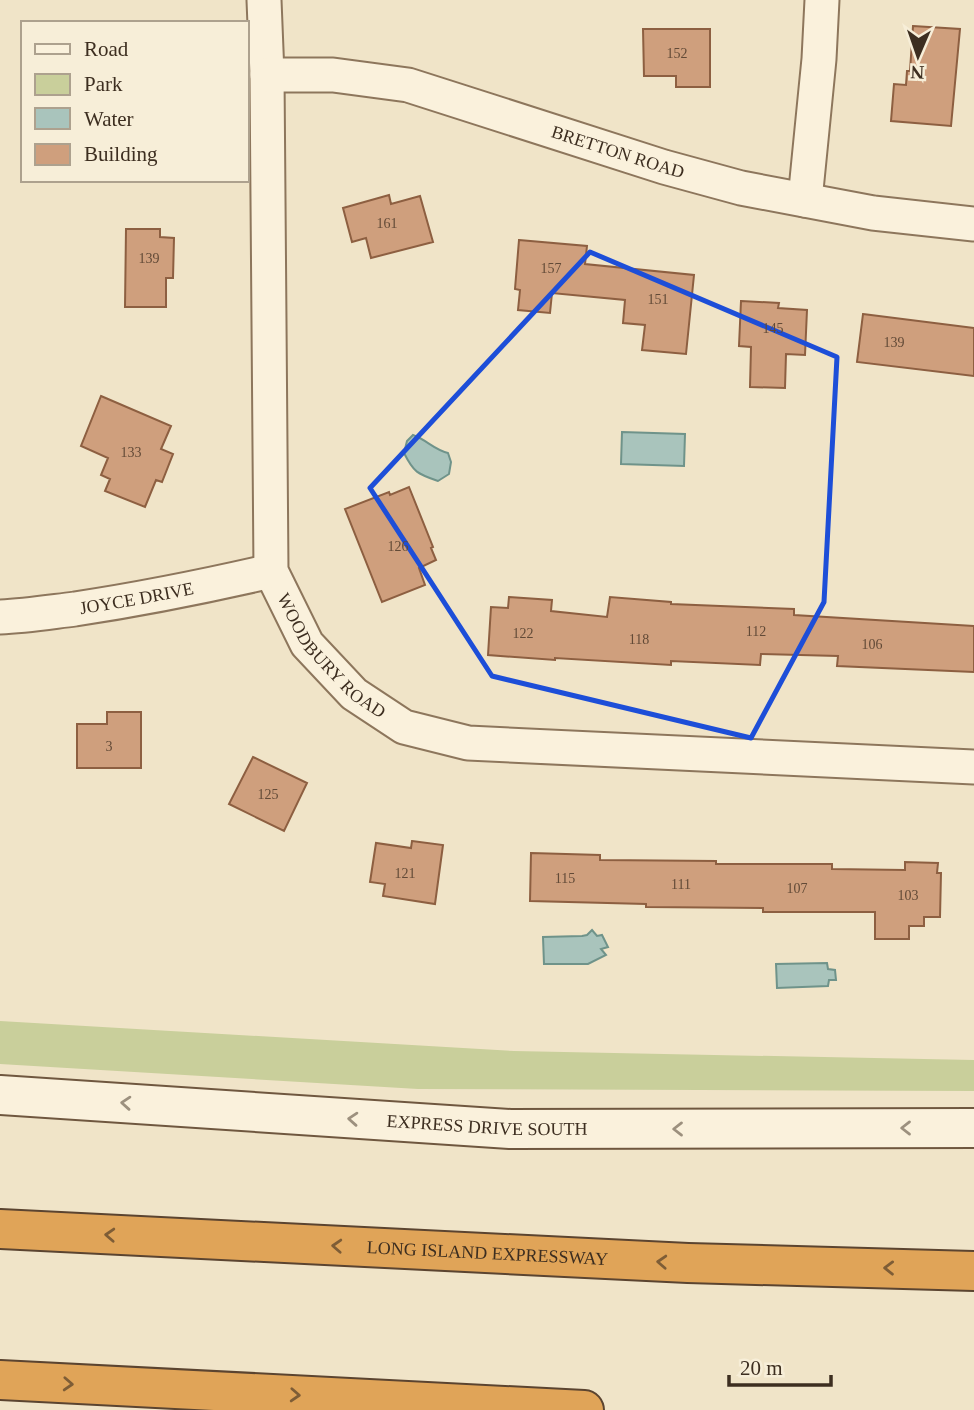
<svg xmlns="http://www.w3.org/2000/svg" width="974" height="1410" font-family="'Times New Roman',serif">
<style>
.green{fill:#c9cf9b}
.water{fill:#a9c4bc;stroke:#6f938a;stroke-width:2}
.building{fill:#cf9f7d;stroke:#8d5f41;stroke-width:2}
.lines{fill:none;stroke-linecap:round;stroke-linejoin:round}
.street-casing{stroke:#8d765c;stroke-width:37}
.secondary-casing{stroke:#6f573f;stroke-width:42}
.highway-casing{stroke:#5b4430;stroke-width:42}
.street{stroke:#faf1dc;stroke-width:33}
.secondary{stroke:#faf1dc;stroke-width:38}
.highway{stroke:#e0a458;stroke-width:38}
.oneway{stroke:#9c907e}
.oneway2{stroke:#7e5d36}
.marked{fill:none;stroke:#1d4ed8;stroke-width:5;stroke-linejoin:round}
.labels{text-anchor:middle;stroke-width:5;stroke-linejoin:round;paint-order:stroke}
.number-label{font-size:14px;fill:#624a37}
.street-label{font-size:18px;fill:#3d2e20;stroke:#f7eed8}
</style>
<rect width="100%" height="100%" fill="#f0e4c8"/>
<path class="green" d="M0,1021L514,1051L974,1060V1091L418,1089L0,1064Z"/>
<path class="water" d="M622,432L685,434L684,466L621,464Z
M413,435C427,440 433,449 448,453L451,462L449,474L438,481C418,474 414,473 404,453L407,441Z
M592,930L597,936L602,935L608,947L601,949L606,955L588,964H544L543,937L582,936L587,935Z
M827,963L828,969L835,970L836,980H829L828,986L777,988L776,964Z"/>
<path class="building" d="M913,26L960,29L951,126L891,121L894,84L906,85L907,71H910Z
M643,29H710V87H676V76H644Z
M389,195L391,204L420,196L433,242L371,258L366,238L352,242L343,208Z
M126,229H160V237L174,238L173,278H166V307H125Z
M519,240L587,246L585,264L694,275L686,354L642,350L645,325L623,323L625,300L552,293L550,313L518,310L520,290L515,289Z
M741,301L779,303L778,308L807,310L805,355L786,354L785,388L750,387L751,347L739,346Z
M863,314L974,328V376L857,362Z
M101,396L171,426L161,449L173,454L162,482L156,480L145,507L105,491L110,479L101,475L108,458L81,446Z
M409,487L433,547L431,548L436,560L419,568L425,585L382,602L345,509L389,492L390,495Z
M509,597L552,600L551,611L607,617L610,597L671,602V604L794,609V615L974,626V672L837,666L838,656L761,654L760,665L671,661V665L555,658V660L488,655L491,607L508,608Z
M107,712H141V768H77V724H107Z
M253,757L307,783L284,831L229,804Z
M412,841L443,845L435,904L383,896L385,884L370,882L376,843L411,848Z
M531,853L600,855V860L716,861V864H832V869L905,870V862L938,863L937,873H941L940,917H924V926H909V939H875V912H763V908L646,907V904L530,901Z"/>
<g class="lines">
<g class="street-casing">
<g id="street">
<path id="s1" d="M264,0L267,75L271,571L307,644L354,694L404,727L468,743L974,767"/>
<path id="s2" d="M267,75H333L408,85L664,167L741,188L873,213L974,224"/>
<path d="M805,200L819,59L822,0"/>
<path id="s3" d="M0,617C25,616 50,612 75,609C141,599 206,586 271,571"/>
</g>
</g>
<g class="secondary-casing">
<g id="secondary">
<path id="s4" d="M0,1095L510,1129L974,1128"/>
</g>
</g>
<g class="highway-casing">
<g id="highway">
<path id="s5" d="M0,1229L688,1263L974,1271"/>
<path d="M0,1380L584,1410"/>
</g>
</g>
<use href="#street" class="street"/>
<use href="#secondary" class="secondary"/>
<use href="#highway" class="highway"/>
</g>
<defs><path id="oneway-chevron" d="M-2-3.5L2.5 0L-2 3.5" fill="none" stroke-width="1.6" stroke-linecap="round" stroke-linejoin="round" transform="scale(1.75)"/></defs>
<g class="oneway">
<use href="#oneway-chevron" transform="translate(126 1103) rotate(-176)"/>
<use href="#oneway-chevron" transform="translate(353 1119) rotate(-176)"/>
<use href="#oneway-chevron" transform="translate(906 1128) rotate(180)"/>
<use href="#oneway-chevron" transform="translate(678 1129) rotate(180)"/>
</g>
<g class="oneway2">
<use href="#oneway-chevron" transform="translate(110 1235) rotate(-177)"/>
<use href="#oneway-chevron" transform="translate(337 1246) rotate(-177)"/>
<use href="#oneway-chevron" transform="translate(662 1262) rotate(-177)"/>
<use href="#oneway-chevron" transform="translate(889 1268) rotate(-179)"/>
<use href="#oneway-chevron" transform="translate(68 1384) rotate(3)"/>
<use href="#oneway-chevron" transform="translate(295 1395) rotate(3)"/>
</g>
<path class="marked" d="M590,252L837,357L824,602L751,738L492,676L370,488Z"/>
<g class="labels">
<g class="number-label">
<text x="677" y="58">152</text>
<text x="387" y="228">161</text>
<text x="149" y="263">139</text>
<text x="551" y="273">157</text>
<text x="658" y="304">151</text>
<text x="773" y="333">145</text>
<text x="894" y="347">139</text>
<text x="131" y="457">133</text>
<text x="398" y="551">126</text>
<text x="756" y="636">112</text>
<text x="523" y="638">122</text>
<text x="639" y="644">118</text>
<text x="872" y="649">106</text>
<text x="109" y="751">3</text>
<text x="268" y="799">125</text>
<text x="405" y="878">121</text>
<text x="565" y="883">115</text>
<text x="681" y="889">111</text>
<text x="797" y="893">107</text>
<text x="908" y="900">103</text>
</g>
<g class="street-label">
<text dy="6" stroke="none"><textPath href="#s2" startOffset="362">BRETTON ROAD</textPath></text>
<text dy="6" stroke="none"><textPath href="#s3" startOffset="138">JOYCE DRIVE</textPath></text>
<text dy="6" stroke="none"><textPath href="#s1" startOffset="677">WOODBURY ROAD</textPath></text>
<text dy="6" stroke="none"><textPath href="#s4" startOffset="488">EXPRESS DRIVE SOUTH</textPath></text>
<text dy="6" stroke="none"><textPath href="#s5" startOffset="488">LONG ISLAND EXPRESSWAY</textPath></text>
</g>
</g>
<rect x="21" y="21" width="228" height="161" fill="#f7eed8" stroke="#ada18e" stroke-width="2"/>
<rect x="35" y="44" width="35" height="10" fill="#faf1dc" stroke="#ada18e" stroke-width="2"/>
<text x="84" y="56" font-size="21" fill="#3d2e20">Road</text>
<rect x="35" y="74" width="35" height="21" fill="#c9cf9b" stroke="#ada18e" stroke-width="2"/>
<text x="84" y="91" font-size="21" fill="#3d2e20">Park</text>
<rect x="35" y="108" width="35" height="21" fill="#a9c4bc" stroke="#ada18e" stroke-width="2"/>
<text x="84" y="126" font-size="21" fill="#3d2e20">Water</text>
<rect x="35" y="144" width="35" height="21" fill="#cf9f7d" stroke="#ada18e" stroke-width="2"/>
<text x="84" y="161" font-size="21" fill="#3d2e20">Building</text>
<g transform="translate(918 56) rotate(182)" stroke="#f7eed8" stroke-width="5" paint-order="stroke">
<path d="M0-5L12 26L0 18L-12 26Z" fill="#3d2e20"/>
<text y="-10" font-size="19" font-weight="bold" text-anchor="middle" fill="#3d2e20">N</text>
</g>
<path d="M729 1375v10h102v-10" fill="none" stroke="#3d2e20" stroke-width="3.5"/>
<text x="740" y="1375" font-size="21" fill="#3d2e20" stroke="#f7eed8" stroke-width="5" paint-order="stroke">20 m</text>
</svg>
